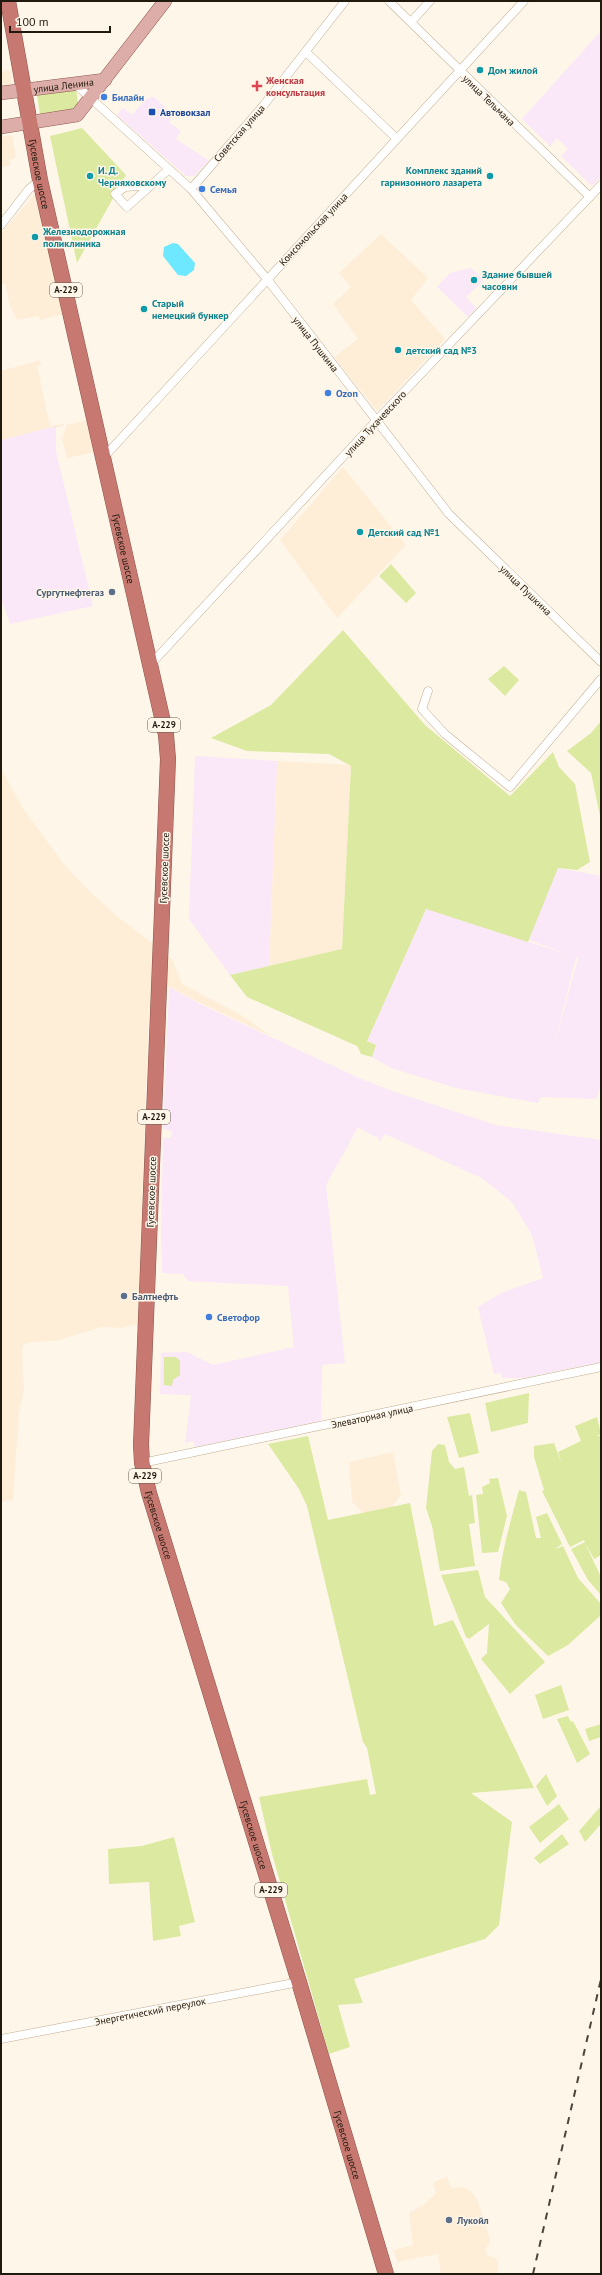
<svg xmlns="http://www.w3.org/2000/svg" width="602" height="2275" font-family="'PT Sans',sans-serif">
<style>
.built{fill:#feeed8}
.industrial{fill:#fae7f7}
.green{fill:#dbeaa0}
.water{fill:#6ee8fe}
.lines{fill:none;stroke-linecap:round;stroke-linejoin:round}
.street-casing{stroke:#c2ad90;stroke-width:9}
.primary-casing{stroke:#8d574e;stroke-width:14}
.highway-casing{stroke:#8d574e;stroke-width:16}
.street{stroke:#fff;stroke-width:8}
.primary{stroke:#ddaea9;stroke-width:13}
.highway{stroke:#c77870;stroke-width:15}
.rail{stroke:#4c4439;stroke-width:2;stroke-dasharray:7 7;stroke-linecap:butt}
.culture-dot{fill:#0f9aa8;stroke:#fff6ea;stroke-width:1.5}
.health-dot{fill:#e0444e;stroke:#fff6ea;stroke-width:1.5}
.shop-dot{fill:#3f7fe0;stroke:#fff6ea;stroke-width:1.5}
.transit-dot{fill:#1a4fb4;stroke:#fff6ea;stroke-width:1.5}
.service-dot{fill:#5c6f8a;stroke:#fff6ea;stroke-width:1.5}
.labels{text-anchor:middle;stroke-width:3;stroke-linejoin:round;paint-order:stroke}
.shield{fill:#fff6ea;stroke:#635b50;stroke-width:1}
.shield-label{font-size:9px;font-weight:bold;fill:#20190e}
.culture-label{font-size:10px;font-weight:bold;fill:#0d838f;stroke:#fff6ea;text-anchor:start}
.health-label{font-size:10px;font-weight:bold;fill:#be3a42;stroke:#fff6ea;text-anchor:start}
.street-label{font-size:10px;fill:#20190e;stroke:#fff6ea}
.shop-label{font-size:10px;font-weight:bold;fill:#366cbe;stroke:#fff6ea;text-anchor:start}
.transit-label{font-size:10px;font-weight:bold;fill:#164399;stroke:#fff6ea;text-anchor:start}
.service-label{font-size:10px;font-weight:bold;fill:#4e5e75;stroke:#fff6ea;text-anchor:start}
</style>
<rect width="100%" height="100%" fill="#fff6ea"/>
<path class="built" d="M11,70L13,86L1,88V72Z
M12,135L16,158L10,160V166L1,167V137Z
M35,194L63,314L41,320L37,316L17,320L10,306L5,284H1V233Z
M381,234L428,278L411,300L445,339L377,411L334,357L358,339L333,304L351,287L339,273Z
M40,360L41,365L37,366L50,426L64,424L63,426L54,428L1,512V371Z
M88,420L95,452L67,458L62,439L67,425Z
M343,467L406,545L337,618L280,540Z
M277,761L351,765L342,950L269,966Z
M1,768L22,807L63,863L87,889L118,917L156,946L153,1007L149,1008L138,1324L121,1328L102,1327L59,1340L27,1343L24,1345L22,1349L24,1389L19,1413L13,1500L1,1502Z
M164,952L172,959L182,984L241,1015L273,1037L202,1004L162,983Z
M393,1452L401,1495L392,1507L363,1513L352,1502L349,1462Z
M447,2177L451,2188L463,2187L471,2191L478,2201L489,2236L490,2242L485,2250L488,2256L494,2257L498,2261V2274H441L438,2254L406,2260L398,2263L393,2250L413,2245L409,2213L424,2205L436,2193L433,2182Z"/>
<path class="industrial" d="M601,31V177L592,186L561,156L568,149L557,138L550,146L522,119Z
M151,97H154L171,113L172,117L169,122L181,131L176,139L209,161L194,176H186L117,115L123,108L132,115L147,98L149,99Z
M471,268L484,280L466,297L476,308L468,317L437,287L450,273Z
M56,426V451L93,606L10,624L1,598V440Z
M195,756L277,761L269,966L230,975L189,919Z
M558,868L601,876V1086L596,1099L541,1097L538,1103L456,1088L391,1068L372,1057L376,1045L367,1041L426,909L576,957L552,1055L578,958L529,940L530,934Z
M169,987L202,1005L359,1078L392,1091L496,1125L601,1140V1362L523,1378H502L501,1373L494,1374L478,1307L501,1293L543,1278L532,1235L512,1202L482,1178L385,1134L379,1142L378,1136L375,1137L358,1127L326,1185L345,1363L322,1365L321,1421L195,1447L193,1441L185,1443L191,1395L160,1394L161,1353L187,1352L213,1365L294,1347L288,1286L188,1281L183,1274L162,1273L161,1232L163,1138H171L172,1131L163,1129Z"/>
<path class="green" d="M76,89L79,109L40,115L37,95Z
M82,128L126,175L77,263L50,136Z
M391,564L416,593L406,603L379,576Z
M343,630L425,725L510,796L553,752L559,767L575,784L590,862L577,870L558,868L528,942L426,909L367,1041L376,1045L372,1057L361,1054L357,1046L247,997L230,975L342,949L351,766L329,754L247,751L211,738L271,705Z
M504,666L519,680L505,696L488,679Z
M601,721V821L591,773L567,751L591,733Z
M164,1357H176L180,1361V1375L173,1380L172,1386L164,1385Z
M529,1393L528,1423L491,1432L485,1403Z
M470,1413L479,1453L459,1458L447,1417Z
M597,1417L601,1434L597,1436H601V1555L594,1559L585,1543L601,1577V1595L588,1580L571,1549L585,1542L584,1540L570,1547L542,1491L544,1490L534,1457V1446L554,1443L563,1467L558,1452L581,1441L575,1426Z
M308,1436L328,1520L410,1503L434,1626L453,1620L534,1788L471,1793L512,1822L499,1925L485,1939L354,1979L363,2003L338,2005L350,2047L329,2054L272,1854L259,1797L367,1779L370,1795L376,1794L367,1748L363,1742L307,1506L299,1489L268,1444Z
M438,1444L445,1445L449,1462L455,1469L464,1467L469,1496L472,1495L475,1523L469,1524L475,1566L440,1571L432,1526L426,1508L432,1451Z
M498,1478L507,1516L498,1552L482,1553L476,1495L483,1494L482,1487L490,1483L489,1479Z
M519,1490L526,1492L536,1538H541L536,1517L547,1513L562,1544L555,1549L563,1546L578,1578L601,1604V1615L568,1645L548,1656L515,1624L501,1603L510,1589L506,1582L499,1580C502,1549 511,1520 519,1490Z
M478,1570L485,1597L545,1662L510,1694L481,1659L487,1653L489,1624L469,1639L466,1637L441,1575Z
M561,1685L569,1710L543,1719L535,1695Z
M568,1716L571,1722L573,1721L590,1754L577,1763L557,1719Z
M601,1724V1737L589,1741L585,1729Z
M546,1774L557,1796L547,1806L536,1786Z
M559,1804L569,1819L540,1843L529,1827Z
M600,1807L601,1824L585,1842L579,1831Z
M562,1834L569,1844L540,1864L534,1858Z
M174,1837L195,1922L179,1926L181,1936L153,1941L149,1882L109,1884L108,1849L142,1846Z"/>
<path class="water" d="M173,243L178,244L195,263L194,270L186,276L178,275L163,256L164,247Z"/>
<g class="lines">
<g class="street-casing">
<path id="street" d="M389,1L590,197
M411,22L430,1
M306,52L396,138
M75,84L191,189L267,279L449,514L601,662
M151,185L125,187L115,194L127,207L169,169
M191,189L263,106L345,1
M1,225L29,189L40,180
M104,457L524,1
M151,664L376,421L601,185
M428,691L422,709L445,734L510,787L601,679
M142,1463L601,1367
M1,2039L299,1982"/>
</g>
<g class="primary-casing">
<g id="primary">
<path id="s1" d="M1,93L105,80"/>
<path d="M1,127L77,115L165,1"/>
</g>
</g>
<g class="highway-casing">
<g id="highway">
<path id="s2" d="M8,1L40,180L166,735L168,759L141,1445L142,1463L149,1493L299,1982L386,2274"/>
</g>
</g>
<use href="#street" class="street"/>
<use href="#primary" class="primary"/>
<use href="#highway" class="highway"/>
<path class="rail" d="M533,2274L601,1979"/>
</g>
<g class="culture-dot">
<circle cx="480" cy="70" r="4"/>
<circle cx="90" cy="176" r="4"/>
<circle cx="490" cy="176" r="4"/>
<circle cx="35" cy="237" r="4"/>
<circle cx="474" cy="280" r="4"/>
<circle cx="144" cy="309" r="4"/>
<circle cx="398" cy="350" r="4"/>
<circle cx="360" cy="532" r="4"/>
</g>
<path class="health-dot" d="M255 80h4v4h4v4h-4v4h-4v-4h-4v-4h4z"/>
<g class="shop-dot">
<circle cx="104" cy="97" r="4"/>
<circle cx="202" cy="189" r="4"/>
<circle cx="328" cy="393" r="4"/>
<circle cx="209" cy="1317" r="4"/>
</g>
<rect class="transit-dot" x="148" y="108" width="8" height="8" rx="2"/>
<g class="service-dot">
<circle cx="112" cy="592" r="4"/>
<circle cx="124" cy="1296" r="4"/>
<circle cx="449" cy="2220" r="4"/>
</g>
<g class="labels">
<g class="shield">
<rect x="50" y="283" width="32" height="14" rx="3"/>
<rect x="148" y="718" width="32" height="14" rx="3"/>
<rect x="138" y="1110" width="32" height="14" rx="3"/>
<rect x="129" y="1469" width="32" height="14" rx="3"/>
<rect x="255" y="1883" width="32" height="14" rx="3"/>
</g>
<g class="shield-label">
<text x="66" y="293">А-229</text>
<text x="164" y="728">А-229</text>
<text x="154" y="1120">А-229</text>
<text x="145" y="1479">А-229</text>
<text x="271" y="1893">А-229</text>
</g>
<g class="culture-label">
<text x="488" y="74">Дом жилой</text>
<text x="98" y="174">И. Д.<tspan x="98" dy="12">Черняховскому</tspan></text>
<text x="482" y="174" text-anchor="end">Комплекс зданий<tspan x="482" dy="12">гарнизонного лазарета</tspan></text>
<text x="43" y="235">Железнодорожная<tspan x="43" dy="12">поликлиника</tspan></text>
<text x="482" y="278">Здание бывшей<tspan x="482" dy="12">часовни</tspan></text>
<text x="152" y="307">Старый<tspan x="152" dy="12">немецкий бункер</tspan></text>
<text x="406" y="354">детский сад №3</text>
<text x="368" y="536">Детский сад №1</text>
</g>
<g class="health-label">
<text x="266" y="84">Женская<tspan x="266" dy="12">консультация</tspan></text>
</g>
<g class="street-label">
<text dy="4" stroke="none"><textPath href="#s1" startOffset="63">улица Ленина</textPath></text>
<text transform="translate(489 100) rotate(44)" y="4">улица Тельмана</text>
<text transform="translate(239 133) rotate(-49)" y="4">Советская улица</text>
<text dy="4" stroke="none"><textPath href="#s2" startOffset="176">Гусевское шоссе</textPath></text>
<text transform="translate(313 229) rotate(-47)" y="4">Комсомольская улица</text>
<text transform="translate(316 344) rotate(52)" y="4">улица Пушкина</text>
<text transform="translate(375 423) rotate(-47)" y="4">улица Тухачевского</text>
<text dy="4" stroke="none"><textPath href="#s2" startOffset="560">Гусевское шоссе</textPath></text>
<text transform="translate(526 590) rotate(44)" y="4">улица Пушкина</text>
<text transform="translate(164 868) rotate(-88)" y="4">Гусевское шоссе</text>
<text transform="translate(151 1192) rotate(-88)" y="4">Гусевское шоссе</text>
<text transform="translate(372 1416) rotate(-12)" y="4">Элеваторная улица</text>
<text dy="4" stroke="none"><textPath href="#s2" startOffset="1544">Гусевское шоссе</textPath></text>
<text dy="4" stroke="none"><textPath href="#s2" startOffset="1868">Гусевское шоссе</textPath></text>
<text transform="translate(150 2011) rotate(-11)" y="4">Энергетический переулок</text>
<text dy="4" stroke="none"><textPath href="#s2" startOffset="2192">Гусевское шоссе</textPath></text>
</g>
<g class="shop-label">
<text x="112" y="101">Билайн</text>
<text x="210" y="193">Семья</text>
<text x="336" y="397">Ozon</text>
<text x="217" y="1321">Светофор</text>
</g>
<g class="transit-label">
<text x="160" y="116">Автовокзал</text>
</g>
<g class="service-label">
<text x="104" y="596" text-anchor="end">Сургутнефтегаз</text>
<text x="132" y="1300">Балтнефть</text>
<text x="457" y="2224">Лукойл</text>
</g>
</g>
<rect width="602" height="2275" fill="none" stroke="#20190e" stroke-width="4"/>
<path d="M10 26v6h100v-6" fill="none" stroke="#20190e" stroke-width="2"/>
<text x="16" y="26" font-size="12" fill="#20190e" stroke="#fff6ea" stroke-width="3" paint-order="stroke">100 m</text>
</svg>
